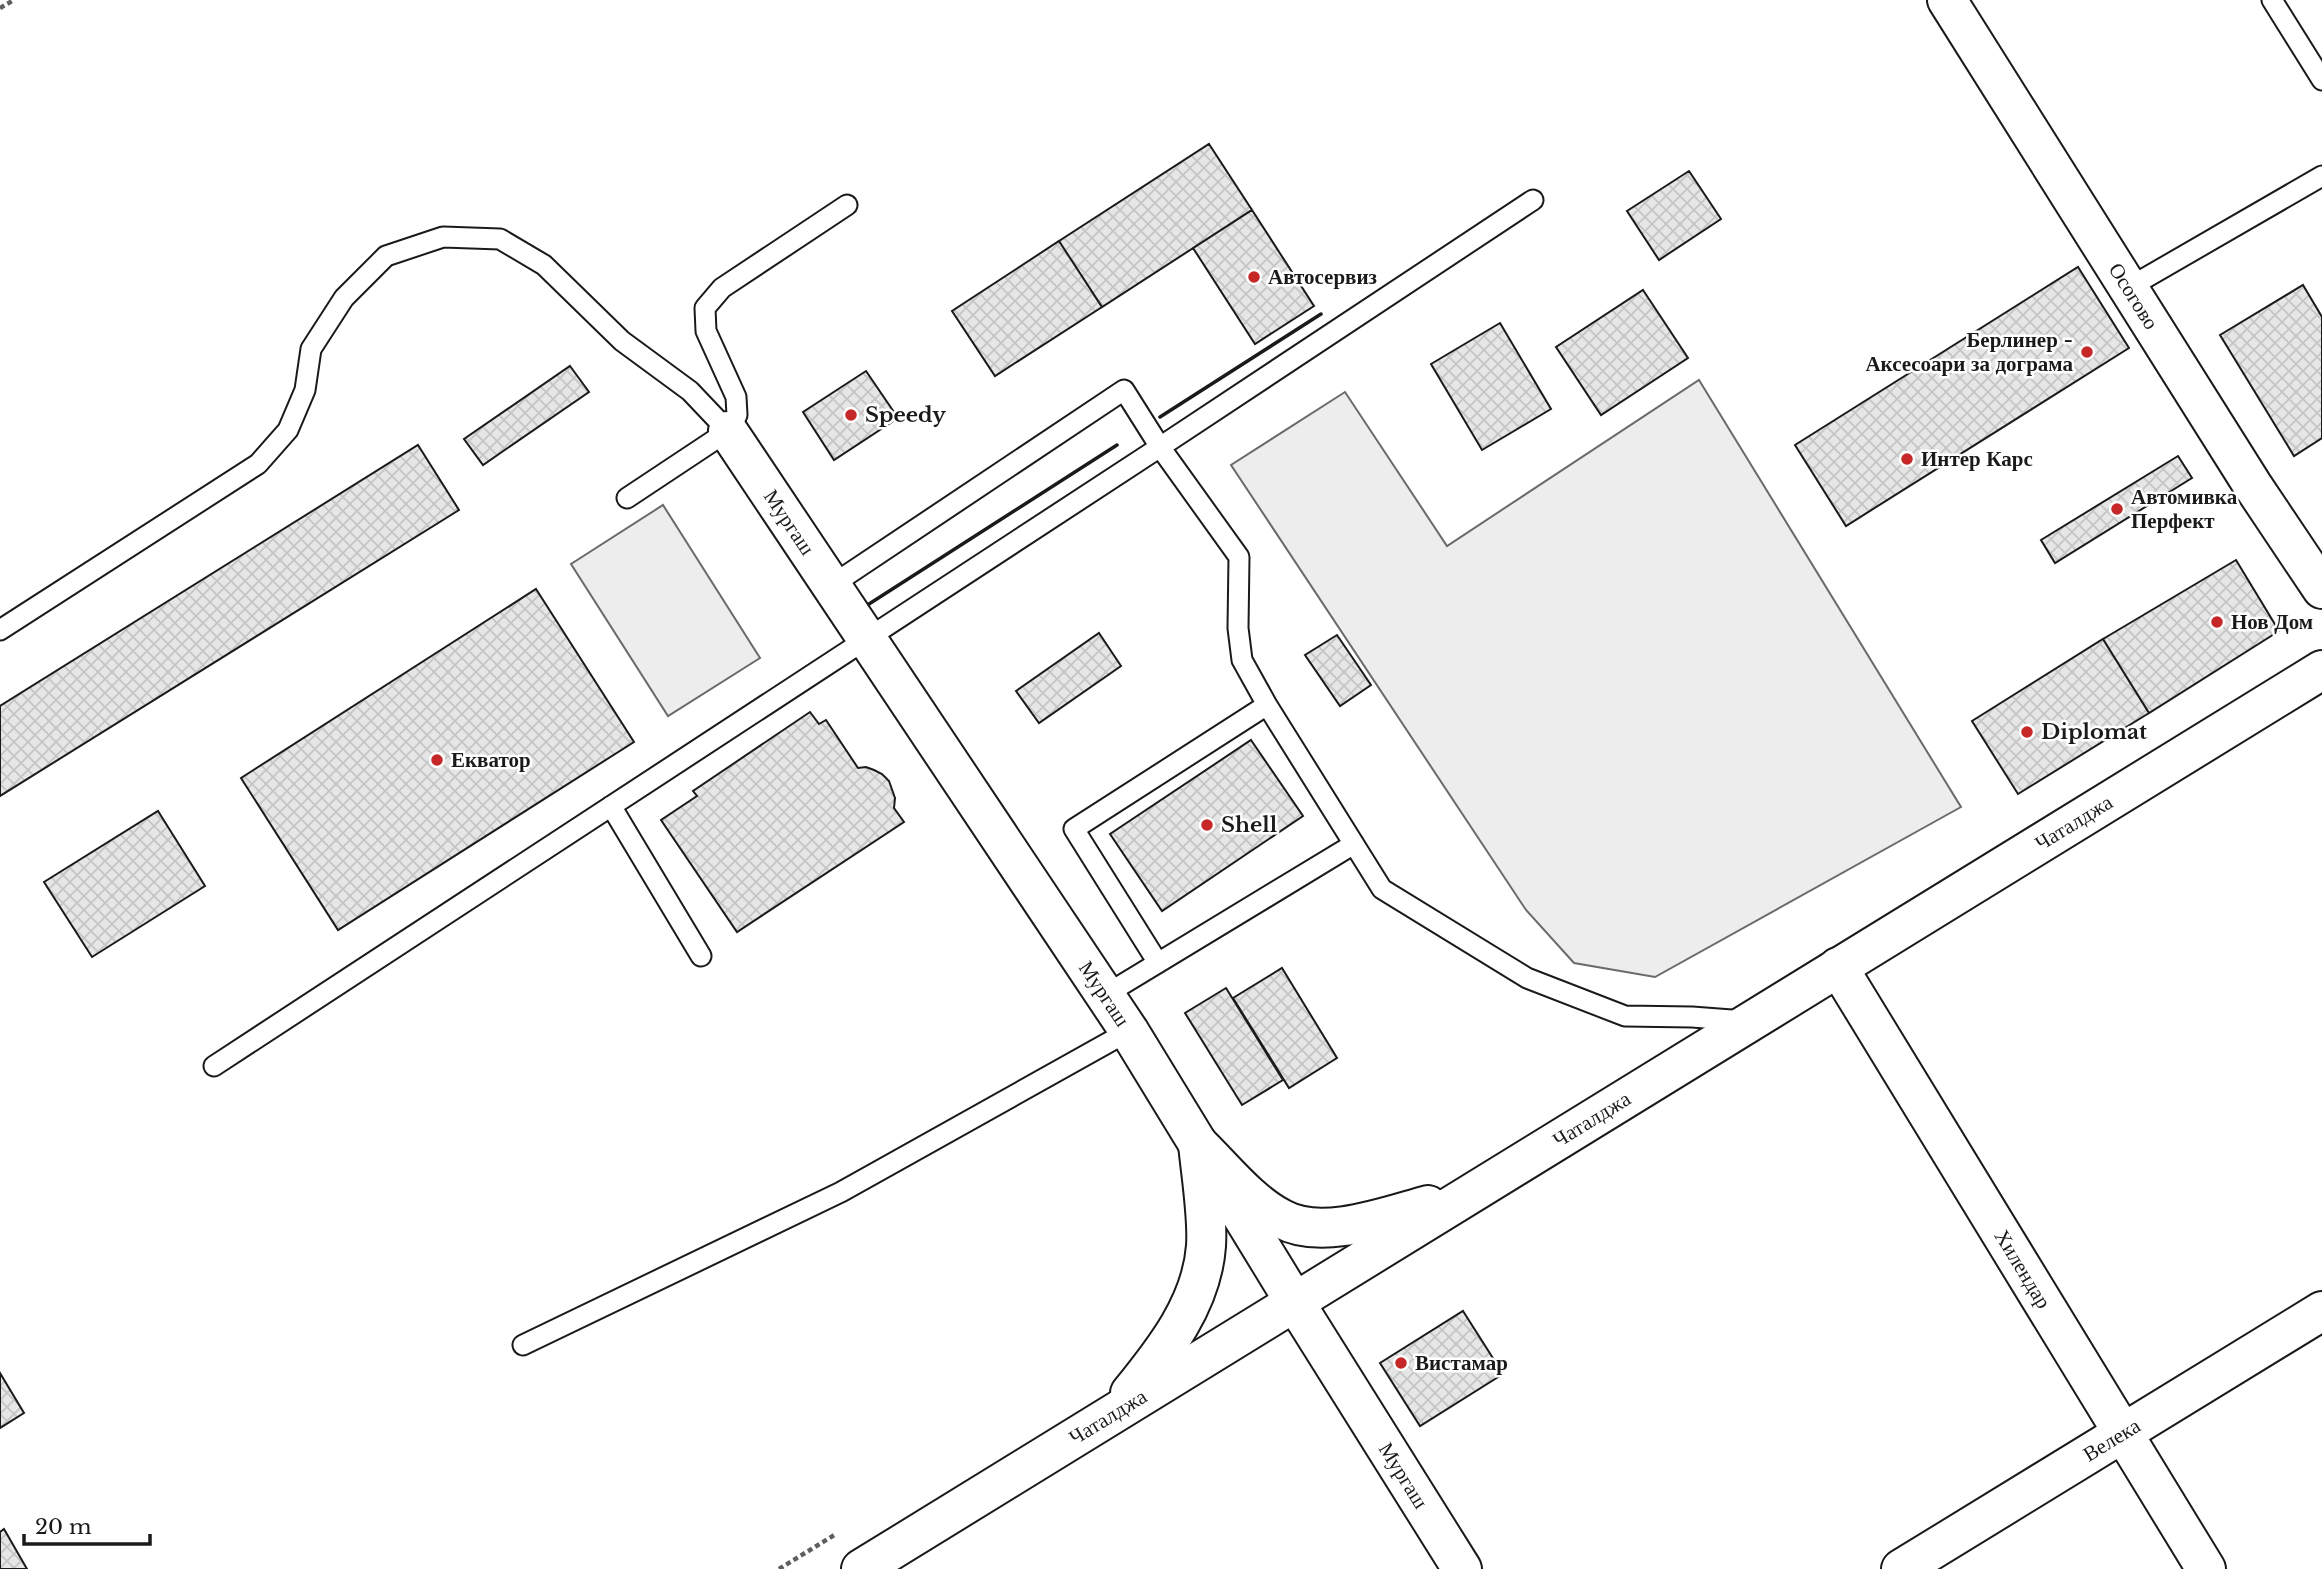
<svg xmlns="http://www.w3.org/2000/svg" width="2322" height="1569" font-family="'Libre Baskerville',serif">
<style>
.built{fill:#ededed;stroke:#6a6a6a;stroke-width:2}
.building{fill:url(#building-cross-hatch);stroke:#1a1a1a;stroke-width:2}
.lines{fill:none;stroke-linecap:round;stroke-linejoin:round}
.lane-casing{stroke:#1a1a1a;stroke-width:23}
.street-casing{stroke:#1a1a1a;stroke-width:42}
.secondary-casing{stroke:#1a1a1a;stroke-width:42}
.path{stroke:#5f5f5f;stroke-width:4.5;stroke-dasharray:5 3.5;stroke-linecap:butt}
.lane{stroke:#fff;stroke-width:19}
.street{stroke:#fff;stroke-width:38}
.secondary{stroke:#fff;stroke-width:38}
.wall{stroke:#1a1a1a;stroke-width:3.5}
.poi-dot{fill:#c62828;stroke:#fff;stroke-width:2.5}
.labels{text-anchor:middle;stroke-width:5;stroke-linejoin:round;paint-order:stroke}
.poi-label{font-size:21px;font-weight:bold;fill:#1a1a1a;stroke:#fff;text-anchor:start}
.street-label{font-size:21px;fill:#1a1a1a;stroke:#fff}
</style>
<defs>
<pattern id="building-cross-hatch" width="8" height="8" patternUnits="userSpaceOnUse" patternTransform="scale(1.75)"><rect width="8" height="8" fill="#e6e6e6"/><path d="M0 0l8 8M0 8l8-8" fill="none" stroke="#c5c5c5"/></pattern>
</defs>
<rect width="100%" height="100%" fill="#fff"/>
<path class="built" d="M1699,380L1961,807L1655,977L1574,963L1526,910L1231,465L1345,392L1447,546Z
M663,505L760,658L668,716L571,564Z"/>
<path class="building" d="M1209,144L1252,210L1102,307L1059,241Z
M1689,171L1721,219L1659,260L1627,211Z
M1252,210L1314,306L1255,344L1193,248Z
M1059,241L1102,307L995,376L952,311Z
M2078,267L2129,348L1846,526L1795,445Z
M2303,285L2322,317V438L2294,456L2220,335Z
M1643,290L1688,358L1601,415L1556,347Z
M1500,323L1551,409L1482,450L1431,364Z
M570,366L589,392L483,465L464,439Z
M866,371L898,418L834,460L803,412Z
M418,445L459,510L0,796V706Z
M2178,456L2192,478L2055,563L2041,540Z
M2236,560L2279,631L2149,713L2103,639Z
M536,589L634,742L338,930L241,778Z
M1099,633L1121,666L1039,723L1016,691Z
M1337,635L1371,685L1340,706L1305,655Z
M2103,639L2149,713L2018,794L1972,721Z
M810,712L819,724L826,720L858,768L866,767L874,770L882,774L889,781L895,798L894,808L904,822L737,932L661,820L697,796L693,791Z
M1251,740L1303,816L1162,911L1110,834Z
M158,811L205,886L92,957L44,882Z
M1282,968L1337,1058L1289,1088L1233,998Z
M1226,988L1283,1080L1242,1105L1185,1013Z
M1463,1311L1503,1374L1420,1426L1380,1363Z
M0,1373L24,1413L0,1428Z
M4,1529L27,1569H0V1532Z"/>
<g class="lines">
<g class="lane-casing">
<path id="lane" d="M2272,0L2322,80
M2128,288L2322,176
M627,498L728,431L737,415L736,397L706,331L705,308L722,288L847,205
M832,585L1124,390L1160,447L1533,200
M0,630L258,464L288,430L305,390L311,349L344,298L386,256L443,237L500,239L544,265L622,341L690,391L728,431
M611,806L701,956
M1158,963L1074,829L1267,705
M1105,995L1354,844
M214,1066L1160,447L1239,557L1238,628L1242,660L1267,705L1382,889L1527,978L1625,1016L1692,1017L1745,1021
M523,1345L841,1192L1129,1031"/>
</g>
<g class="street-casing">
<g id="street">
<path id="s1" d="M1947,0L2253,486L2322,589"/>
<path id="s2" d="M728,431L1129,1031L1294,1301L1462,1569"/>
<path id="s3" d="M1838,967L2206,1569"/>
<path id="s4" d="M1901,1569L2322,1311"/>
</g>
</g>
<g class="secondary-casing">
<g id="secondary">
<path d="M1198,1144C1224,1169 1249,1202 1282,1219C1322,1241 1387,1216 1428,1205"/>
<path d="M1130,1393C1165,1350 1202,1303 1206,1246C1208,1216 1201,1175 1198,1144"/>
<path id="s5" d="M861,1569L2322,670"/>
</g>
</g>
<path class="path" d="M0,8L14,0
M779,1569L836,1534"/>
<use href="#lane" class="lane"/>
<use href="#street" class="street"/>
<use href="#secondary" class="secondary"/>
<path class="wall" d="M1160,417L1321,314
M869,604L1117,445"/>
</g>
<g class="poi-dot">
<circle cx="1254" cy="277" r="7"/>
<circle cx="2087" cy="352" r="7"/>
<circle cx="851" cy="415" r="7"/>
<circle cx="1907" cy="459" r="7"/>
<circle cx="2117" cy="509" r="7"/>
<circle cx="2217" cy="622" r="7"/>
<circle cx="2027" cy="732" r="7"/>
<circle cx="437" cy="760" r="7"/>
<circle cx="1207" cy="825" r="7"/>
<circle cx="1401" cy="1363" r="7"/>
</g>
<g class="labels">
<g class="poi-label">
<text x="1268" y="284">Автосервиз</text>
<text x="2073" y="347" text-anchor="end">Берлинер -<tspan x="2073" dy="24">Аксесоари за дограма</tspan></text>
<text x="865" y="422">Speedy</text>
<text x="1921" y="466">Интер Карс</text>
<text x="2131" y="504">Автомивка<tspan x="2131" dy="24">Перфект</tspan></text>
<text x="2231" y="629">Нов Дом</text>
<text x="2041" y="739">Diplomat</text>
<text x="451" y="767">Екватор</text>
<text x="1221" y="832">Shell</text>
<text x="1415" y="1370">Вистамар</text>
</g>
<g class="street-label">
<text dy="7" stroke="none"><textPath href="#s1" startOffset="350">Осогово</textPath></text>
<text dy="7" stroke="none"><textPath href="#s2" startOffset="110">Мургаш</textPath></text>
<text dy="7" stroke="none"><textPath href="#s5" startOffset="1424">Чаталджа</textPath></text>
<text dy="7" stroke="none"><textPath href="#s2" startOffset="677">Мургаш</textPath></text>
<text dy="7" stroke="none"><textPath href="#s5" startOffset="858">Чаталджа</textPath></text>
<text dy="7" stroke="none"><textPath href="#s3" startOffset="354">Хилендар</textPath></text>
<text dy="7" stroke="none"><textPath href="#s5" startOffset="290">Чаталджа</textPath></text>
<text dy="7" stroke="none"><textPath href="#s4" startOffset="247">Велека</textPath></text>
<text dy="7" stroke="none"><textPath href="#s2" startOffset="1244">Мургаш</textPath></text>
</g>
</g>
<path d="M24 1534v10h126v-10" fill="none" stroke="#1a1a1a" stroke-width="3.5"/>
<text x="35" y="1534" font-size="21" fill="#1a1a1a" stroke="#ffffff" stroke-width="5" paint-order="stroke">20 m</text>
</svg>
